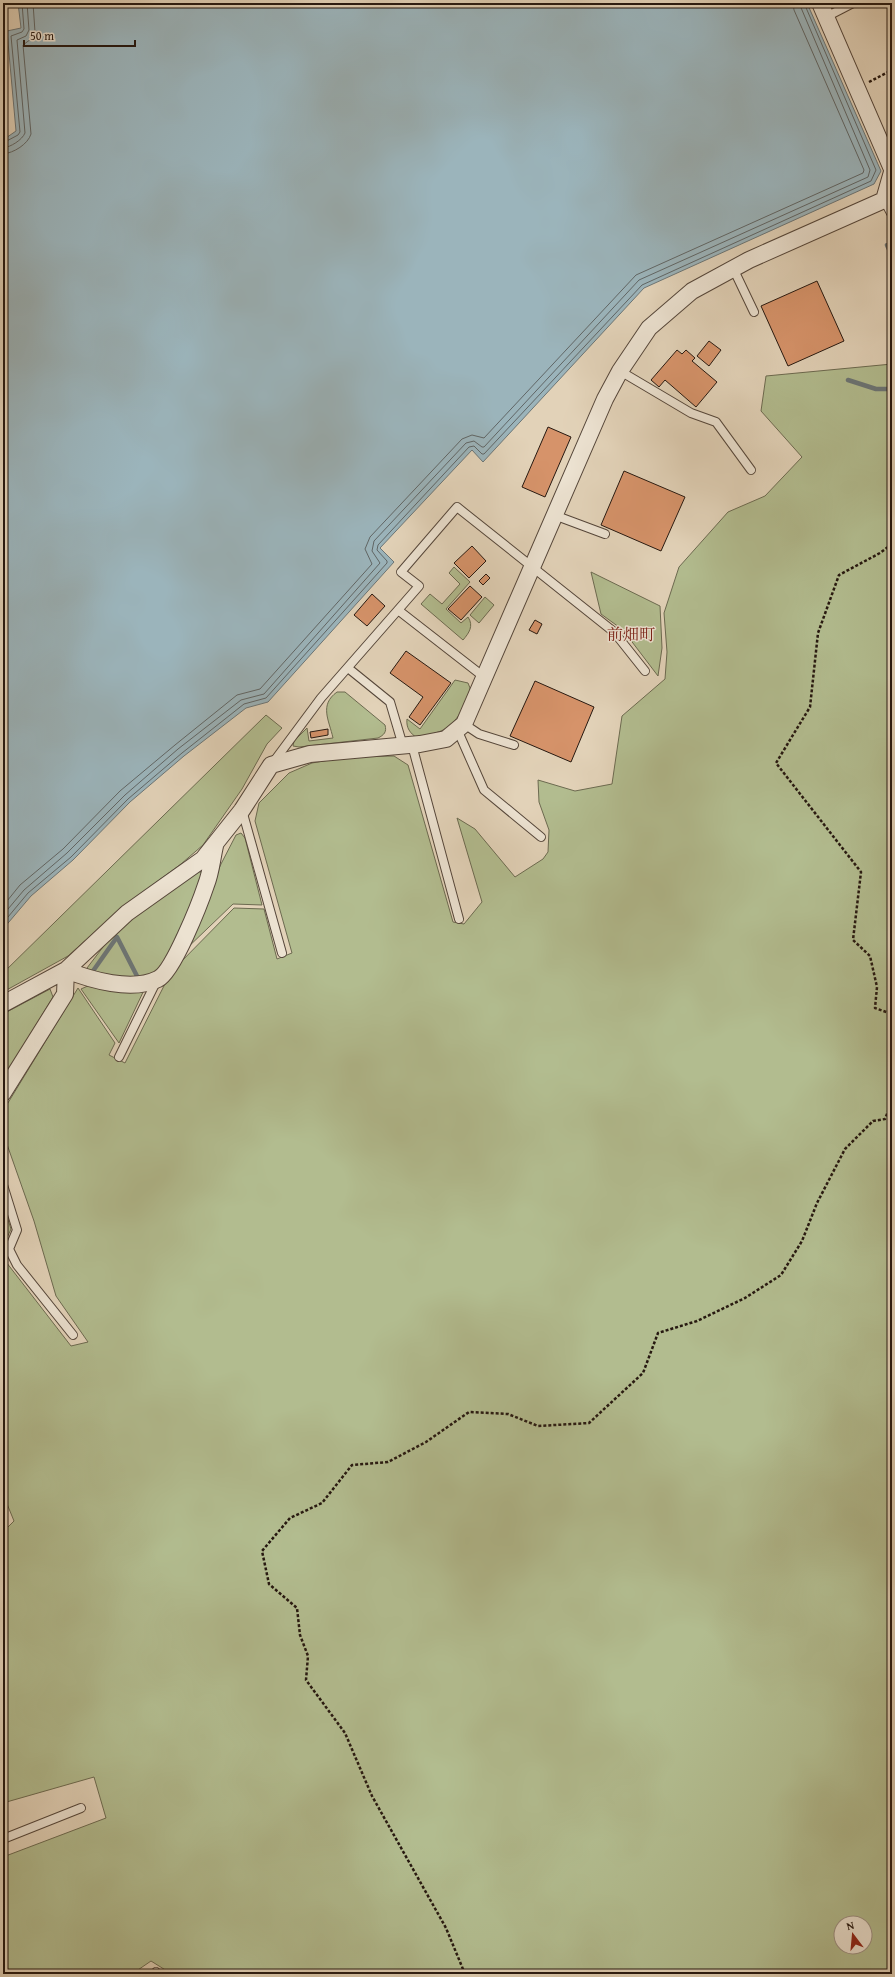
<svg xmlns="http://www.w3.org/2000/svg" width="895" height="1977" font-family="'Gentium Book Plus','Noto Serif JP',serif">
<style>
.green{fill:#b2bc8f;stroke:#6c6a50;fill-rule:evenodd}
.water{fill:#9bb4bb;stroke:#6c7677}
.lines{fill:none;stroke-linecap:round;stroke-linejoin:round}
.shore{stroke:#606666;stroke-width:1}
.stream{stroke:#6c7677;stroke-width:4.5}
.building{fill:#d6936a;stroke:#261810}
.lane-casing{stroke:#55463a;stroke-width:10}
.street-casing{stroke:#55463a;stroke-width:18}
.path{stroke:#261810;stroke-width:2.5;stroke-dasharray:3 2;stroke-linecap:butt}
.lane{stroke:#ece2d1;stroke-width:8}
.street{stroke:#ece2d1;stroke-width:16}
.labels{text-anchor:middle;stroke-width:3;stroke-linejoin:round;paint-order:stroke}
.quarter-label{font-size:16px;fill:#7a1f14;stroke:#ece2d1}
</style>
<rect width="100%" height="100%" fill="#e2d2b8"/>
<filter id="stains"><feTurbulence type="fractalNoise" baseFrequency=".005" numOctaves="4"/><feColorMatrix values="0 0 0 0 .2 0 0 0 0 .09 0 0 0 0 .02 0 0 0 .5 -.17"/></filter>
<radialGradient id="worn" r=".72"><stop offset=".6" stop-color="#630" stop-opacity="0"/><stop offset="1" stop-color="#630" stop-opacity=".3"/></radialGradient>
<path class="green" d="M892,364V1974H166L167,1971L151,1961L132,1974H3V1857L106,1818L94,1777L3,1803V1532L14,1521L3,1494V1258L71,1346L88,1342L56,1296L34,1221L3,1133V1111L78,988L115,1043L109,1055L125,1063L171,972L234,908L264,909L277,959L292,953L255,821L259,803L289,773L312,763L346,757L394,756L408,765L453,922L464,924L482,902L457,818L475,829L515,877L543,859L548,852L549,830L539,802L538,780L575,791L612,784L622,716L665,679L667,652L664,613L679,567L728,512L765,496L802,457L761,411L766,376ZM841,1923H865V1947H841Z
M454,567L470,582L446,609L461,623L468,617C474,626 469,633 463,640L421,604L430,594L442,604L460,584L449,573Z
M591,572L660,606L662,648L658,676L623,630L601,614Z
M485,597L494,605L479,623L470,615Z
M455,680L468,683L470,688C468,703 456,725 441,731C433,734 425,736 417,738C410,733 406,728 407,719L420,729Z
M337,692H345L385,725C387,732 384,735 378,738L299,747L293,746L294,741L307,728L309,741L333,738C329,720 319,705 337,692Z
M266,715L282,728L267,744L242,789L203,845L181,864L124,906L68,956L3,992V973Z
M241,833L245,838L262,905L233,904L184,951L221,864L236,835Z
M195,871L201,872L204,881L171,956L149,979L93,976L87,968L113,934Z
M90,985L145,988L119,1043L81,989Z
M50,989L53,997L3,1079V1014Z
M3,1204L11,1229L6,1240H3Z"/>
<path class="water" d="M18,3H807L881,171L874,184L644,288L483,462L472,450L380,548L394,562L268,702L246,708L184,756L130,802L73,860L31,896L3,929V140L16,131L7,31L21,28Z"/>
<g class="lines">
<path class="shore" d="M3,143L18,135L20,132L11,36L22,32L24,29L22,3
M3,148C11,147 22,140 25,133L17,40L26,36L29,30L27,3
M3,154C14,153 28,144 31,134L23,45L31,39L35,32L33,3
M3,906L20,885L63,849L120,791L175,745L237,695L260,689L372,564L365,549L370,537L462,439L472,435L484,438L636,275L863,173L864,170L794,10L793,3
M3,915L24,890L67,853L125,795L178,749L241,700L264,694L380,563L372,551L374,541L466,443L474,441L482,447H484L639,280L868,177L870,170L799,3
M3,923L28,893L71,857L128,799L182,753L244,704L266,698L387,563V561L377,550L378,545L469,447L474,446L482,454H484L642,285L871,181L876,170L804,3"/>
<path class="stream" d="M887,245L892,256
M848,380L876,389H892
M93,971L117,937L138,978"/>
</g>
<path class="building" d="M817,281L844,341L788,366L761,306Z
M709,341L721,350L709,366L697,356Z
M677,350L682,354L686,350L695,358L692,361L717,382L696,407L665,380L659,387L651,380Z
M548,427L571,437L545,497L522,487Z
M624,471L685,497L661,551L601,525Z
M472,546L486,561L469,578L454,563Z
M486,574L490,578L483,585L479,581Z
M470,586L482,597L461,620L448,609Z
M372,594L385,606L367,626L354,615Z
M535,620L542,624L537,634L529,630Z
M406,651L451,683L420,725L409,717L423,697L390,673Z
M535,681L594,707L571,762L510,736Z
M328,729V735L311,738L310,732Z"/>
<g class="lines">
<g class="lane-casing">
<path id="lane" d="M826,17L853,3
M884,200L892,215
M733,268L754,312
M620,371L691,413L716,422L751,470
M554,515L605,534
M398,610L484,677
M348,668L390,702L403,746
M464,724L479,734L514,745
M457,729L484,790L541,837
M412,745L459,919
M272,764L321,698L419,586L401,572L457,507L614,632L645,671
M242,810L282,953
M119,1057L157,980
M3,1185L17,1230L9,1249
M3,1247L9,1249L17,1265L73,1335
M3,1839L81,1808
M154,1974L156,1972"/>
</g>
<g class="street-casing">
<path id="street" d="M820,3L892,169
M3,1004L66,970C91,980 132,992 158,979C173,972 200,903 206,885C211,873 212,859 215,846
M3,1093L65,994L66,970L127,913L203,859L242,810L271,765L310,754L420,744L446,739L464,724L605,399L620,371L649,328L692,291L749,260L884,200L892,172"/>
</g>
<path class="path" d="M869,82L892,70
M892,544L880,553L839,575L818,633L810,707L776,763L861,872L853,940L870,956L877,987L875,1008L892,1014
M465,1974L446,1928L372,1796L345,1733L306,1680L308,1656L300,1635L297,1608L269,1584L262,1551L290,1518L322,1503L352,1465L388,1462L426,1442L469,1412L508,1414L538,1426L589,1423L643,1373L658,1333L697,1321L745,1298L781,1275L802,1241L817,1203L845,1149L873,1121L885,1119L892,1101"/>
<use href="#lane" class="lane"/>
<use href="#street" class="street"/>
</g>
<g class="labels">
<g class="quarter-label">
<text x="631" y="640">前畑町</text>
</g>
</g>
<rect width="895" height="1977" fill="none" stroke="#e2d2b8" stroke-width="16"/>
<rect x="4" y="4" width="887" height="1969" fill="none" stroke="#261810" stroke-width="2"/>
<rect x="8" y="8" width="879" height="1961" fill="none" stroke="#261810"/>
<g transform="translate(853 1935) rotate(344)"><circle r="19" fill="#ece2d1" stroke="#9d9184"/>
<path d="M0-3L7 15L0 10L-7 15Z" fill="#8f2418"/>
<text y="-6" font-size="11" font-weight="bold" text-anchor="middle" fill="#261810">N</text>
</g>
<path d="M24 40v6h111v-6" fill="none" stroke="#261810" stroke-width="2"/>
<text x="30" y="40" font-size="12" fill="#261810" stroke="#ece2d1" stroke-width="3" paint-order="stroke">50 m</text>
<rect width="100%" height="100%" filter="url(#stains)"/>
<rect width="100%" height="100%" fill="url(#worn)"/>
</svg>
